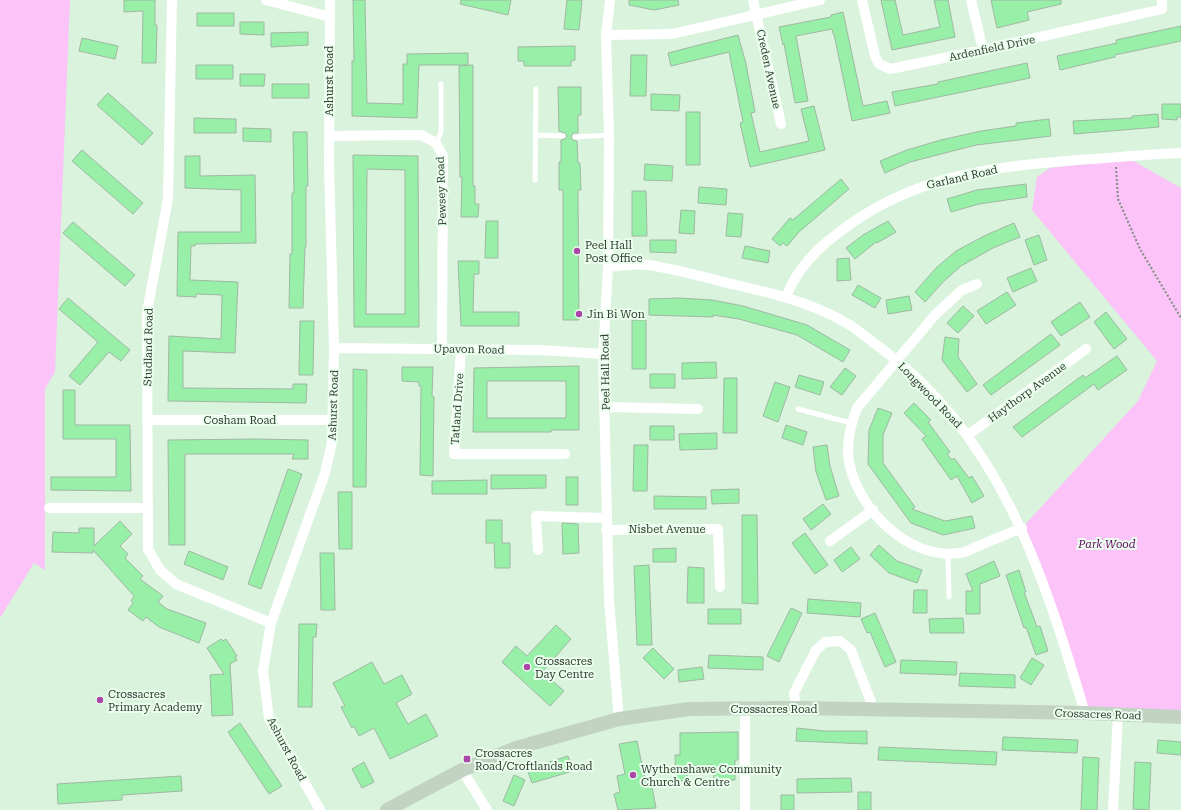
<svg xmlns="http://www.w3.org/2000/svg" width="1181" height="810" font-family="'Roboto Serif',serif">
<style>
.green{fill:#fbc3f7}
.building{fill:#98efa8;stroke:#9fb8a3;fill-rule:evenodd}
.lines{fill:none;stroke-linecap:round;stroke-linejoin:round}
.path{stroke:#7e8f80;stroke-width:2;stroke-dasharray:2 2;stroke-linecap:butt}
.lane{stroke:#fff;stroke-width:5}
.street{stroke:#fff;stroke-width:10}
.secondary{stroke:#c2d3c4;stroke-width:14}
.poi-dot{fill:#ad46a9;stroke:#eaffed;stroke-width:1.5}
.labels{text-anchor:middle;stroke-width:4;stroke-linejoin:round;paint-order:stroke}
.street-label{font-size:11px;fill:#323c33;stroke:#eaffed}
.poi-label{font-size:11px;fill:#323c33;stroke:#eaffed;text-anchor:start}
.park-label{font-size:11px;font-style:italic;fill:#650463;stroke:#eaffed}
</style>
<rect width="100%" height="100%" fill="#d9f3dc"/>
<path class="green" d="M0,0H70L55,372L45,389V570L34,563L0,618Z
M1130,159L1181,188V715L1085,713L1022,528L1138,401L1157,361L1032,210L1037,177L1050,168Z"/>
<path class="building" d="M124,0H155V25H157L156,63H142L143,11L124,12Z
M353,0H365L367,103L403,104V64H407V54L468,53V65H419L417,118L352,116V61H354Z
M461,0H511L508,15L460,4Z
M567,0H582L579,30L564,29Z
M629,0H678L679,5L654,10L629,5Z
M881,0H895L903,35L940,27L934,0H948L955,37L892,50Z
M991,0H1061V4L1027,12L1029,20L997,28Z
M843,12L863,106L887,101L890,113L852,121L834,34H833L832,29L796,36L808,101L795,103L784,44L783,45L779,27L831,17V15Z
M197,13H234V26H197Z
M240,22H264V35L240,34Z
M1181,26V41L1115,55V57L1060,70L1057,56L1117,43L1116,40Z
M308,32V45L271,47V33Z
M738,35L746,64L755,112L751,113L760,152L809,141L801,109L814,106L825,150L750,167L740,123L743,122L729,52L671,66L668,53Z
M82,38L118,46L115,59L79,51Z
M575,46V60L571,61V66H524V61H518V47Z
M631,55H647L646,96H630Z
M1027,63L1030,78L895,106L892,92L938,84V82Z
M196,65H233V79H196Z
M473,65V186H475V204H479L478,217H461L462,177H460L459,66Z
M240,74H265L264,86H240Z
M272,84H309V98H272Z
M558,87H581V115H578V133H573L571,137L573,140L577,141L578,163H580L581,190H578L579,320H563V190H559V162H561V140L565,139L567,136L565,133L559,131Z
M108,93L153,133L142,145L97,105Z
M651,94L680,95L679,111L651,110Z
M1162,104H1181V117H1177V120L1162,119Z
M686,112H700V165H686Z
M1158,114L1159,127L1074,134L1073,121L1132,118V116Z
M194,118L236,119V133H194Z
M1049,119L1051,136L976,145L910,162L885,173L880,161L907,150L941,140L981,131L1016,126V123Z
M243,128L271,129V142L243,141Z
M293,132H307L308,186H306V247H305L303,308H289L290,254H292V193H294Z
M82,150L143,203L133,214L72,161Z
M353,155L418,156L419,327H354ZM367,169L405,170V314H366Z
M185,156H200V176L255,175L256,243L195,244V246H191L190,280L238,282L235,353L183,351V388L293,389V384H307L306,403L168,401L169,336L221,339L222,295L196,294V297L177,296L178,232H241V190L185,188Z
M645,164L673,166L672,181L644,180Z
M841,179L849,189L799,232L787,246L783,243L780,246L772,239L790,218L793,220Z
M1026,184L1027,197L979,204L951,212L947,199L977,190Z
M699,187L727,189L726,205L698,203Z
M632,191H646L647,236H632Z
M681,210L695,211L694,234L679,233Z
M728,213L743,214L741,237L726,236Z
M486,221H498V258H485Z
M888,221L896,232L877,243L876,242L855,259L846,248L863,235Z
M73,222L135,275L125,286L63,233Z
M1014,223L1020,237L993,248L961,266L943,282L925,302L915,292L936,268L956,251L986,235Z
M1039,235L1047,260L1034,265L1025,240Z
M650,240H676V253L650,252Z
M745,246L770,251L768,263L742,258Z
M849,258L851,280L837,281V259Z
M458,261H479V274H474L473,312H519V326H461Z
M1031,268L1037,281L1013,292L1007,278Z
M858,285L881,298L875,308L852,295Z
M1007,292L1016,305L986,324L977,311Z
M909,296L912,310L888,314L886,300Z
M68,298L130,350L121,361L109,352L80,385L69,376L98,342L59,309Z
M679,298L712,300L743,306L807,325L850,350L843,362L797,335L739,319L713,315V317L649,315V299Z
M1080,302L1090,317L1061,336L1051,322Z
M963,306L974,316L958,333L947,323Z
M1106,312L1127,339L1114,349L1094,322Z
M632,320H646V369H632Z
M300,321H314L313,375H299Z
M1051,334L1060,345L991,395L983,385Z
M945,337L959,339L958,357L977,384L967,392L942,360Z
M1117,356L1127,370L1098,390L1094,384L1022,437L1013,427L1083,375L1085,378Z
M716,362L717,378L682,379V363Z
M579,366V430H551V432H473L474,368ZM487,381H566V418H487Z
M402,367H433L432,396L434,397L433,476L420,475L421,386H419V382L402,381Z
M845,368L856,376L842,395L830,387Z
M353,369L367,370L366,487H353Z
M650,374H675V388H650Z
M799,375L824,382L820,395L795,387Z
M724,378H737V433H723Z
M775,382L790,387L778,422L763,416Z
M63,390H75V425H130L131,491L51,490V477H116V439H63Z
M914,403L931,420L928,422L950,452L947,454L952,460L954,458L969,478L972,476L984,496L972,503L957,476L951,480L922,439L926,436L904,413Z
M878,408L892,413L883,435V463L915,507L912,509L945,521L972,516L975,528L943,535L911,523L868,464L869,430Z
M786,425L807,432L803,445L782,438Z
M650,426H674V440H650Z
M717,433V449L680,450L679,434Z
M255,439L308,440V459H292L294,454H185V545H169L168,440Z
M634,445H648L647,491H633Z
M827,445L830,466L839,496L826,500L816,472L813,447Z
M288,469L302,474L261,589L248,584Z
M491,475H546V488L491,489Z
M566,477H578V505H566Z
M487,480V494H432V481Z
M739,489V503L712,504L711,490Z
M338,492H352V549H339Z
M654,496L706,497V509H654Z
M823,504L831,514L811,530L803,519Z
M742,515H757L758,604L742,603Z
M486,520H502V543H510V568H495L494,543H486Z
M120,521L132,534L120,546L128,554L125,558L143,576L140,579L163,596L158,602L167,609L206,623L199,643L159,627L146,617L143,621L128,610L133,603L131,601L134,596L93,550V553L52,552L53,532L79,533V528H94V546Z
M562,523L578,524L579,553L563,554Z
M805,533L828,565L815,574L792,543Z
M879,545L897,561L922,570L917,583L889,573L870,555Z
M851,547L860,559L842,572L834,560Z
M676,548V562H653V549Z
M189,551L228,567L223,580L184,564Z
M320,553H334L335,610H321Z
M994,561L1000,576L980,584V614H966V591H973L966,574Z
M649,565L652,645H637L634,566Z
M688,567L704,568V603H687Z
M1019,570L1026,592H1024L1037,627L1040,626L1048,651L1036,655L1026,627L1024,628L1006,575Z
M914,590H927V613H913Z
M808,599L861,603L860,617L807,613Z
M791,608L802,613L779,662L767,656Z
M708,609H741V624H708Z
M875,613L896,662L885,667L870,632L867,633L861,619Z
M963,618L964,633H930L929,619Z
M299,624H317L316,637H313L312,707H298Z
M556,625L571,639L542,672L564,691L550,706L502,662L516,646L527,656Z
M221,639L223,641L226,639L237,656L235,657L237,660L230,664L233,715L212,716L210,675L224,674L207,648Z
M653,648L674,669L664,679L643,658Z
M709,655L763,657V670L708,668Z
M1032,658L1044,665L1031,685L1020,678Z
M901,660L957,662L956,675L900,673Z
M372,662L384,684L402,675L412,694L396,703L408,724L426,714L438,736L390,759L374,728L359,736L354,726L352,728L341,707L345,706L333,683Z
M702,667L704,679L679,682L678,670Z
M960,673L1015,675V688L959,686Z
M240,723L282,786L269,794L228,732Z
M797,728L824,731H867V744L796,741Z
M738,732V760H735V780L714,781L713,765L687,766V781H676L675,755H680V733Z
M1003,737L1078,740L1077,753L1002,750Z
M1158,740L1181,742V755L1157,753Z
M637,741L647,788L652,787L656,808L618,810L614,794L620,792L617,776L625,774L619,744Z
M879,747L997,752L996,765L878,760Z
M568,756L573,771L532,783L527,769Z
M1083,757L1099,758L1097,810H1081Z
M364,762L374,782L362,788L352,769Z
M1135,762L1151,763L1149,810L1133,809Z
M514,775L525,780L514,806L503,801Z
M181,776L182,791L122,795V800L58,804L57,784Z
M851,778L852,792L797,793V779Z
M858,792H871V810H858Z
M781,795H794V810H781Z"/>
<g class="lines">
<path class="path" d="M1116,167L1118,199L1140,249L1181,318"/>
<path class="lane" d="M536,135L563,136
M575,137L609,135
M436,143L441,132V84
M535,180L536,89
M798,409L851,423
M948,553L949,597"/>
<path class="street" d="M172,0L168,199L147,312L148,549L160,570L176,584L271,623
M266,0L330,17
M610,0L606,35L609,135L608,267L603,354L609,600L619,719
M753,0L781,124
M862,0L875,56L879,64L890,69L983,50L1162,9V0
M971,0L983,50
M606,35L672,34L820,0
M329,136L421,135L436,143L443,156L442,348
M608,267C621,266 636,263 648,265C677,269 707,278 736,285C772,293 808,302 841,320C856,327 869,340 882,349C1002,437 1044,577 1085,713
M977,284L962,290L935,315L857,408C850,426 846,443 849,462C858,509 908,560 959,553C965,553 971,549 976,547C991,541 1006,534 1022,528
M786,297C796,271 815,250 837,234C910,176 989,167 1078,160C1113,158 1147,154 1181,153
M334,348L541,350L603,354
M461,349L454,454H565
M606,407L698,409
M147,420H333
M968,435L1086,349
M49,508H147
M606,530L718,529L720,587
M830,541L873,510
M538,550L536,516L606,518
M796,708L794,693L816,650L825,642L840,641L851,650L874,710
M462,770L487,810
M320,810L269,719L263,671L271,623L325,473L332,442L334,348L329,165L330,0
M745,810V709
M1113,810L1118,715"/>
<path class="secondary" d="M387,810L462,770L516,748L619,719L689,709L796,708L1085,713L1181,717"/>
</g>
<g class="poi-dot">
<circle cx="577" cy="251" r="4"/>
<circle cx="579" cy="314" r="4"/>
<circle cx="527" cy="667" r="4"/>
<circle cx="100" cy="700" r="4"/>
<rect x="463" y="755" width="8" height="8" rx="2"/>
<circle cx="633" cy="775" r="4"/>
</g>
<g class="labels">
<g class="street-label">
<text transform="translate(992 48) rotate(-12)" y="4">Ardenfield Drive</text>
<text transform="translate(769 69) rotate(78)" y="4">Creden Avenue</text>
<text transform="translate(329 81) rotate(-90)" y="4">Ashurst Road</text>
<text transform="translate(962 177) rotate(-13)" y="4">Garland Road</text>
<text transform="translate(441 191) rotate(-92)" y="4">Pewsey Road</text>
<text transform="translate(148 347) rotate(-89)" y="4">Studland Road</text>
<text transform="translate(469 349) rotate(1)" y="4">Upavon Road</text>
<text transform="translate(605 372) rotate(-91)" y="4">Peel Hall Road</text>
<text transform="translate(1027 392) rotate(-36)" y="4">Haythorp Avenue</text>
<text transform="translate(930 395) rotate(46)" y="4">Longwood Road</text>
<text transform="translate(333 405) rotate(-88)" y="4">Ashurst Road</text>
<text transform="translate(457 409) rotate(-86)" y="4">Tatland Drive</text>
<text x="240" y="424">Cosham Road</text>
<text x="667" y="533">Nisbet Avenue</text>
<text x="774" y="713">Crossacres Road</text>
<text transform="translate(1098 714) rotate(2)" y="4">Crossacres Road</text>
<text transform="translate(287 749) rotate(62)" y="4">Ashurst Road</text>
</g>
<g class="poi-label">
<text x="585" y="249">Peel Hall<tspan x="585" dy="13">Post Office</tspan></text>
<text x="587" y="318">Jin Bi Won</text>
<text x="535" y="665">Crossacres<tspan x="535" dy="13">Day Centre</tspan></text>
<text x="108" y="698">Crossacres<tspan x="108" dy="13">Primary Academy</tspan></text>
<text x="475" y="757">Crossacres<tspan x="475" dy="13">Road/Croftlands Road</tspan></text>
<text x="641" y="773">Wythenshawe Community<tspan x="641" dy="13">Church &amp; Centre</tspan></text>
</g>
<g class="park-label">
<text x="1107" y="548">Park Wood</text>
</g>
</g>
</svg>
